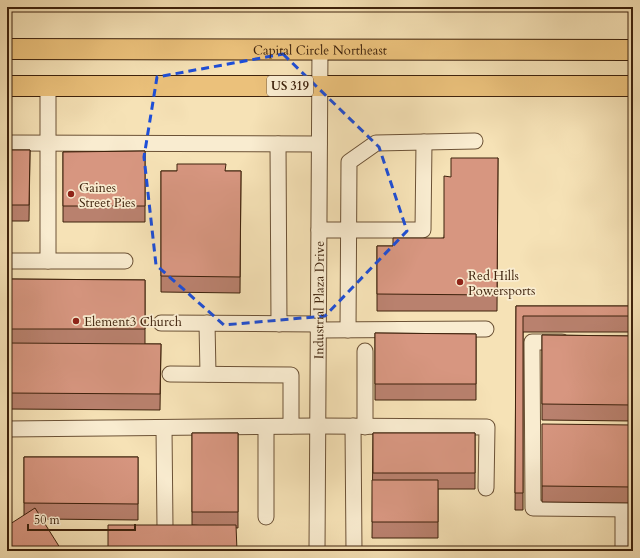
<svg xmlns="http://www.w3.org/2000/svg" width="640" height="558" font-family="Cardo,serif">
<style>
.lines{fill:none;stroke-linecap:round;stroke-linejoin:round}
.minor-casing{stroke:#6c5236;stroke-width:17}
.major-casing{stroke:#3e220c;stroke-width:22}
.minor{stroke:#f9ecd0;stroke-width:15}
.major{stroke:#ebc17b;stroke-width:20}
.wall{fill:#b9816e;stroke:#3e220c}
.building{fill:#d79680;stroke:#3e220c}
.marked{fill:none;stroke:#1d4ed8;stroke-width:3;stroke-dasharray:8 5;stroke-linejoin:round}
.poi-dot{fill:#8f2418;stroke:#f9ecd0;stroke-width:1.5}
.labels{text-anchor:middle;stroke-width:3.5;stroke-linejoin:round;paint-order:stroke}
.shield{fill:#f9ecd0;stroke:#765f47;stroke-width:1}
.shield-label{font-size:12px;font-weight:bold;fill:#3e220c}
.street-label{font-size:13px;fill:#3e220c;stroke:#f9ecd0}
.poi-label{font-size:13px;fill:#3e220c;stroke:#f9ecd0;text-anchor:start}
</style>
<rect width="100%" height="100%" fill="#f6e2b6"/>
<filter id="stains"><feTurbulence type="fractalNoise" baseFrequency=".005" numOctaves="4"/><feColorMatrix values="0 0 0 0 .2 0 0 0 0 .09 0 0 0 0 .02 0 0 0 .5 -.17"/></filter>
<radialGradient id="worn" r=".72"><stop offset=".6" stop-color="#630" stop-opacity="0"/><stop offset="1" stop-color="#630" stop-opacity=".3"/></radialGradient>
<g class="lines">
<g class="minor-casing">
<g id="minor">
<path d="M48,86V261"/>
<path d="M7,143L319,144"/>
<path d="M278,144L279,324"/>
<path d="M319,230H423L424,142"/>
<path d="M7,261H125"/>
<path d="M161,323L318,324"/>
<path d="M207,323L208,374"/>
<path d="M318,330L486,329"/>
<path d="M348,330L349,162L376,143L475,141"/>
<path d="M562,342H532L533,508L633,509"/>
<path d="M170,374L291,375V426"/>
<path d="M353,426L354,551"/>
<path d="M266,427V517"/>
<path d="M365,427V351"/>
<path d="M164,428L165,527"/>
<path d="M7,429L318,426L487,427L486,488"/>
<path id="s1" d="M317,551L320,48"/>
<path d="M623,551V508"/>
</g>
</g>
<g class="major-casing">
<g id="major">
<path id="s2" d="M7,49L633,50"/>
<path d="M7,86H633"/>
</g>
</g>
<use href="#minor" class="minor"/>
<use href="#major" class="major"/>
</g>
<path class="wall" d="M7,150H30L29,221H7Z
M145,151V222H63V152Z
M498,158L497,311H377V246H393L444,238L451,177Z
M161,171H241L240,293L161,292Z
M7,279L145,280V344H161L160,410L7,409Z
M516,306H633V332H523V510H515Z
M375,333L476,334V400H375Z
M542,335L633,336V421L542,420Z
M633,425V503L542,502V486Z
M192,433H238V528L192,525Z
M373,433H475V489H438V538H372Z
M24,457H138V520L42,519L24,515Z"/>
<path class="building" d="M7,150H30L29,205H7Z
M145,151V206H63V152Z
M451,158H498L497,295L377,294V246H393V238H444V176L451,177Z
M177,164H226L225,171H241L240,277L161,276V171H177Z
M7,279L145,280V329H7Z
M516,306H633V316H523V493H515Z
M375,333L476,334V384H375Z
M542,335L633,336V405L542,404Z
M7,343L161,344L160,394L7,393Z
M542,424L633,425V487L542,486Z
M192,433H238V512H192Z
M373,433H475V473H373Z
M24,457H138V504L24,503Z
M372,480H438V522H372Z
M631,505H633V551H630Z
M35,508L62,551H7V526Z
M108,525H236L237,551H108Z"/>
<path class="marked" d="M283,54L379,147L407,231L325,316L224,325L156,265L144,157L157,77Z"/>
<g class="poi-dot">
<circle cx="71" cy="194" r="4"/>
<circle cx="460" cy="282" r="4"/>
<circle cx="76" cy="321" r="4"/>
</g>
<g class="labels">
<rect class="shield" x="267" y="76" width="46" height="20" rx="3"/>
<g class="shield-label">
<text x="290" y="90">US 319</text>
</g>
<g class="street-label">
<text dy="5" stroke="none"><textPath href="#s2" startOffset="313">Capital Circle Northeast</textPath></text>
<text dy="5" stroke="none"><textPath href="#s1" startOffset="251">Industrial Plaza Drive</textPath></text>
</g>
<g class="poi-label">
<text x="79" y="192">Gaines<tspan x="79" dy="15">Street Pies</tspan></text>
<text x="468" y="280">Red Hills<tspan x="468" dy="15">Powersports</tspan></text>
<text x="84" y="326">Element3 Church</text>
</g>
</g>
<rect width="640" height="558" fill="none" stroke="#f6e2b6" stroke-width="24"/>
<rect x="8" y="8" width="624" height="542" fill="none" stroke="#3e220c" stroke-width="2"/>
<rect x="12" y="12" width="616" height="534" fill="none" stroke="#3e220c"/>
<path d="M28 524v6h107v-6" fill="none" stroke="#3e220c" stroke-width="2"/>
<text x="34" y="524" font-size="12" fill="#3e220c" stroke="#f9ecd0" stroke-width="3" paint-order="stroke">50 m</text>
<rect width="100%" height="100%" filter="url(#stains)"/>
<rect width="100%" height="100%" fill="url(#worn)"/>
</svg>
